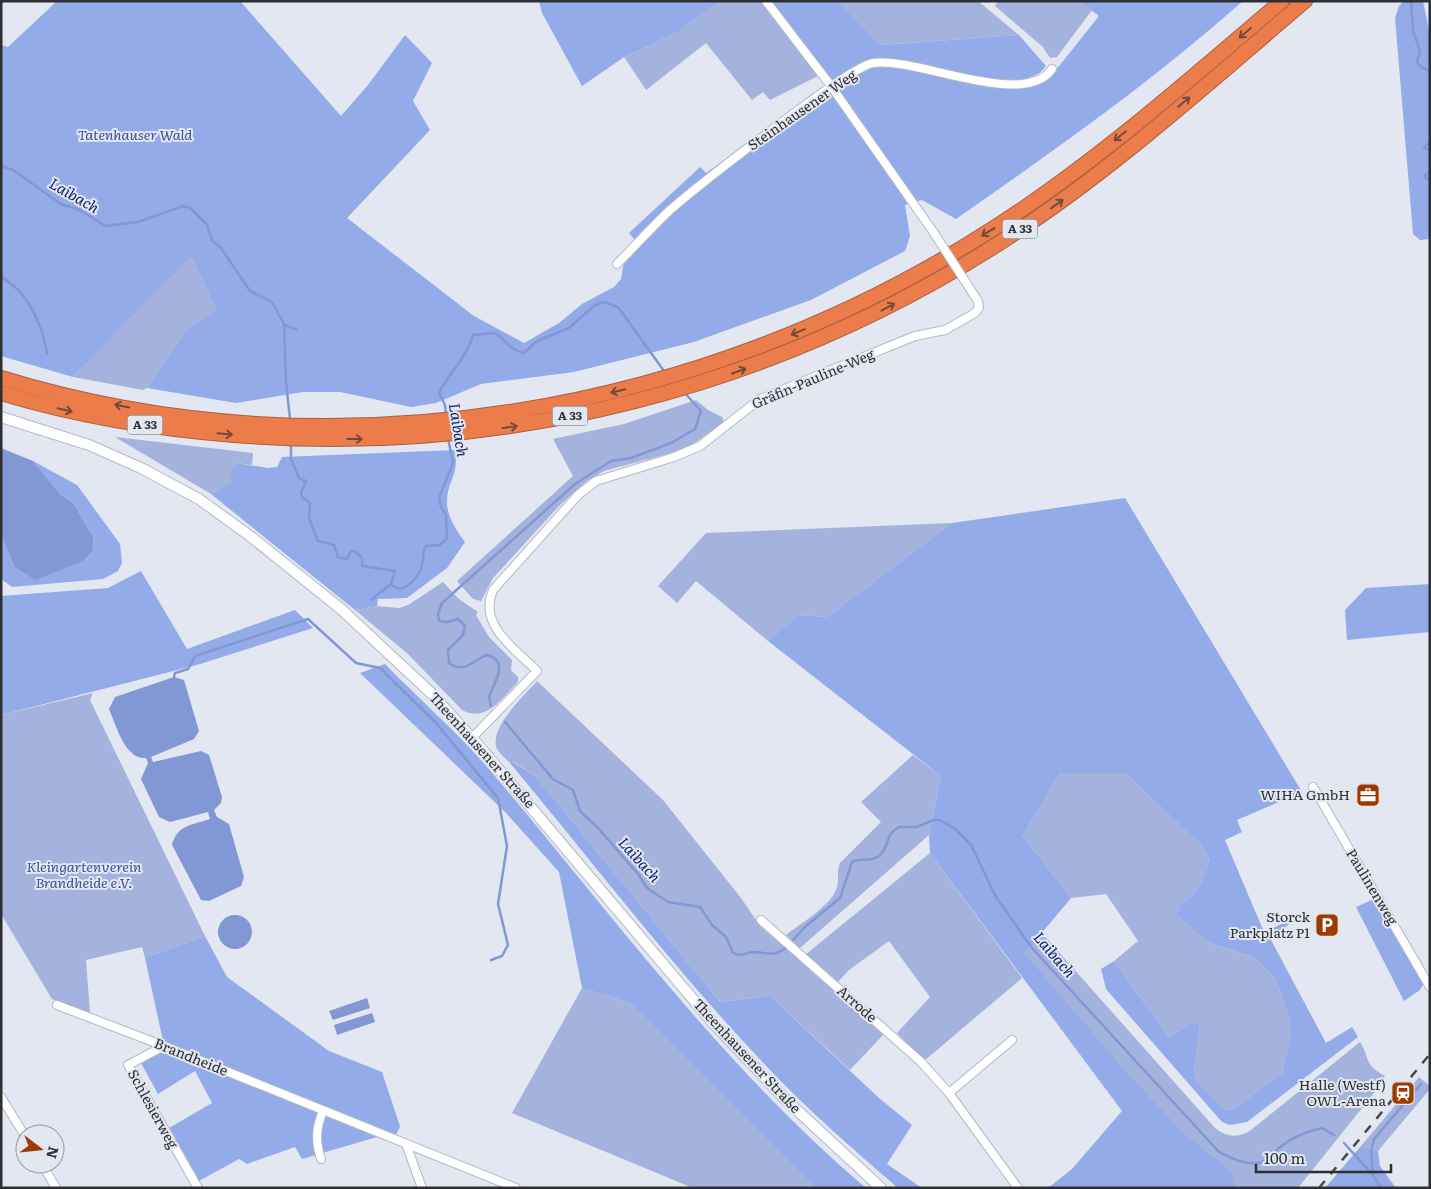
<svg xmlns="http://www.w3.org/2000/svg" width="1431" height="1189" font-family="Literata,serif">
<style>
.green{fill:#a3b3dd}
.forest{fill:#93abe9}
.water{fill:#8198d5}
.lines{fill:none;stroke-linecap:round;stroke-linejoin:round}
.stream{stroke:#8198d5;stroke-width:2.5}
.street-casing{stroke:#b4b8c2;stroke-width:10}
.secondary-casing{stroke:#b4b8c2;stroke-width:12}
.highway-casing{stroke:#aa6142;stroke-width:16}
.street{stroke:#fff;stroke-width:8}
.secondary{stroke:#fff;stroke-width:10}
.highway{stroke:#ed7c4b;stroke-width:14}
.rail{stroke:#46484c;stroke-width:2.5;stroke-dasharray:9 9;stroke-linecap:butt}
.street-bridge-casing{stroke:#b4b8c2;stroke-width:10;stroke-linecap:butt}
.street-bridge{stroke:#fff;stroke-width:8}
.oneway{stroke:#704a3b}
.labels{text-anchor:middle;stroke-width:4;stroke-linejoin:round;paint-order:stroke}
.shield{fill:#e2e7f1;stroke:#63666b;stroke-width:1}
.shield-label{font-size:12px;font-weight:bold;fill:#2d2f32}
.street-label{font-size:14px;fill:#2d2f32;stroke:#e2e7f1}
.park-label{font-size:14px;font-style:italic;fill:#3a519b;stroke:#e2e7f1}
.poi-label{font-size:14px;fill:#2d2f32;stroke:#e2e7f1;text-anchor:end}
.water-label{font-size:15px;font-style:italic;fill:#122067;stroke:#e2e7f1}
</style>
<rect width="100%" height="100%" fill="#e2e7f1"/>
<path class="green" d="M720,1H760L818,76L770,100L763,92L752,100L706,43L646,90L624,57L678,32Z
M838,1H978L1019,35L881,45Z
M998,1H1079L1092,10L1057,57L1050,58L1043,47L995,6Z
M192,255L216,310L189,327L147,388L143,390L73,377Z
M696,400L708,410L722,417L724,422L686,449L604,471L587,481L559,506L493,578L481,601L473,599L457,581L573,476L553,439L624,424Z
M115,437L253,453L252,465L236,463L234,482L211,494Z
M952,523L827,617L798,615L768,641L696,581L677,603L658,586L706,533Z
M443,582L459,599L478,612L476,615L489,637L512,660L511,670L518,677V682C502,698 487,723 462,710L408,654L355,610L377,606L399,608L408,605Z
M537,681L663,800L741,898L760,926L885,1033L850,1070L770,996L720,1002L536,777L513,761L510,763C506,759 500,754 497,749C488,728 525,695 537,681Z
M93,693L90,700L205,936L145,958L142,947L86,960L90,1013L52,999L1,914V715Z
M913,755L941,776L929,835L800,948L786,935C800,924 830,906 836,890C840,881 836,872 840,863L881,822L861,802Z
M1060,773H1125L1202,846L1209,860C1203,881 1201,893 1181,904L1210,943L1253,957L1275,978L1291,1022V1032L1282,1074L1231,1110H1225L1196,1080L1194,1070L1200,1025L1193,1022L1169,1037L1114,961L1138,941L1106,894L1071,898L1023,836Z
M930,853L1022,978L924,1061L897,1033L930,997L889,941L849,970L837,983L805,955Z
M1041,932L1215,1128C1227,1138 1239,1138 1251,1130L1360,1042C1371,1059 1362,1063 1385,1076L1374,1093L1298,1188H1236C1228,1162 1203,1152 1184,1134C1127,1078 1077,1014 1025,953Z
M582,988L630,1003L815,1188H693L512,1113Z
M1419,1077L1430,1086V1089L1378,1151L1361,1146Z"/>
<path class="forest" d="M57,1H240L341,116L368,85L405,35L432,63L413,101L430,130L347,218L474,316L524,343L559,323L582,304L614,287L621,279L624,262L639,245L629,233L700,167L706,173L826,87L760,1H838L881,45L1019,35L1046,66C1038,79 1019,80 1005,82L1045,79L1056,70L1099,16L1079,1H1243C1153,81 1055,150 956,219L922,200L905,205L910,236L905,251L811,300L694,342L574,372L481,384L436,403L411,407L340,392H303L236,403L147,388L189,327L216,310L192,256L73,377L1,356V45L8,47Z
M539,1H720L678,32L624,57L582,86L542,13Z
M1404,1H1423L1430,35V239L1420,240L1413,234L1395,18L1399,6Z
M455,450C459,475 449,478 447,499C446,515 456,530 465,542L447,568L407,598L378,599L377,606L355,610L211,494L233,482L230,471L236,463L268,468L277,467L282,457Z
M33,461L77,485L120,544L122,563L118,571L103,579L12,587L1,579V535L14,566L93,537L74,504L60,494Z
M1125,498L1302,792L1237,820L1242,832L1225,840L1264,932L1297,917L1271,940L1326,1043L1352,1027L1358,1037L1247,1122L1230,1125L1222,1122L1106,989L1101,969L1114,961L1169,1037L1193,1022L1200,1025L1194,1070L1196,1080L1225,1110H1231L1282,1074L1291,1032V1022L1275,978L1253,957L1210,943L1177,915L1181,904C1200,893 1203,881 1209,860L1202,846L1125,773H1060L1023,836L1071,898L1025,953L1126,1072L1185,1135L1225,1166L1232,1175L1236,1188H1048L1072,1169L1122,1111L930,853L929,835L941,776L768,641L798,615L827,617L952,523Z
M141,571L187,649L295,610L313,628L197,665L1,715V596L108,588Z
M1430,584V632L1347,640L1345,610L1366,588Z
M385,664C419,699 457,732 489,769C610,912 722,1066 866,1188H815L630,1003L582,988L559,872L506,813L360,673Z
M512,761L536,777L720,1002L770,996L879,1098L912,1125L887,1164L922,1188H898C854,1150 810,1112 770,1070C677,973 596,866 510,763Z
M1374,899L1423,984L1420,990L1404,1001L1356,907Z
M205,936L227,977L329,1051L382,1072L400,1126L396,1135L163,1041L145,958Z
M167,1049L377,1137L302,1159L295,1147L247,1164L239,1159L199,1181L169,1128L212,1103L195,1071L158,1094L141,1063Z
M1361,1146L1378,1151L1380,1166L1396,1188H1325Z"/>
<path class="water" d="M1,448L33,461L60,494L74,504L93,537V550L83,561L35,580L14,566L1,535Z
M174,677L184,680L199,731L194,739L151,757L153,762L201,751L209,755L222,797L221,803L214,810L217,817L229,824L244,877L241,886L209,901L201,900L172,845C177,825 192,825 210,819L208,812L170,822L159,817L141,779L148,763L146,758C125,760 116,725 109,709L115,697Z
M218 932a17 17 0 1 1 34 0a17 17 0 1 1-34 0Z
M367,998L370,1008L333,1020L329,1011Z
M372,1013L375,1022L337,1035L334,1025Z"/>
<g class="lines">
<path class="stream" d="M1411,1L1413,31L1420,51L1417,62L1421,67L1430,71
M1430,142L1424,148L1430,151
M1,166L13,170L61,204L80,210L105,226L138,222L183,206L190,208L207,225L212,240L221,248L250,291L272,302L284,324L286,382L290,419
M1430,172L1424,176L1430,181
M1,276C6,281 12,284 17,289C33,305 44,332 47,354
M285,325L297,330
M446,415L445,405L439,393C449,373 467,357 473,335L495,333C505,339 510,350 524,353L537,341L569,328L595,305L604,302L618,307L664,371
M291,442V459L299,478L306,481L301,493L302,497L310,503L309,518L318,541L334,545L338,557L347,559L351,551H355L362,558V566L395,571L391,584C403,597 419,577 422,565C425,558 421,552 426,546L440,545L447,538L446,515L441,507L439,498L453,463L448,438
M371,600L391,584
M174,677L175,673L188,669L195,656L308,619L356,663L380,668L436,723L498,798L507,846L498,904L508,945L502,956L491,960
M491,706L489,697C493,683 511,662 487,655C474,659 464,675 449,663L448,650L463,635L465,626L458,619L447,622L439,621L438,614L442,603L575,484L611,461L631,458L671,443L695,429L701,411L684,392
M505,722L553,779L573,790L580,811L598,828L638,874L647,888L668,902L700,907L712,925L726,937L733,953C741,957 744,953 753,952C766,952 773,958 785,948
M793,940L806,926L840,898L852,862C860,858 872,862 879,856C890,847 884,835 899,827H917L933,820H940L955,829L971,845L996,897L1032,948L1219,1152C1230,1157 1244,1165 1257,1163C1268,1162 1272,1154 1279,1148C1291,1138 1308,1131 1322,1128L1334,1135
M1344,1143L1373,1175L1381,1188
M1373,1175L1371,1151L1374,1139L1421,1084"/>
<g class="street-casing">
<path id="street" d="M766,1L831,86L934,233
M617,264C635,246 652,227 670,210C714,172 762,137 808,103C822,93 858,66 873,63C915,56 1024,110 1052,69
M472,738L537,671C514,648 478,625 493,590L578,495L596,481L674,457L700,446L760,399L915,336L945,330L975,313L979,308L978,301L974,295
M1313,787L1430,987
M761,920L920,1061L949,1093L1018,1188
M57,1005L164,1046L516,1188
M164,1046L128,1065L198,1188
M949,1093L1012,1040
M1,1097L25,1136
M406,1144L422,1188
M321,1159C315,1141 316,1128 323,1111
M42,1164L56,1188"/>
</g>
<g class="secondary-casing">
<path id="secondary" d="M1,417L89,445L141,468L199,499L250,536L341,609L432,694L480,747L713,1023L786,1100L881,1188"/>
</g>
<g class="highway-casing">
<path id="highway" d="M1,378C333,480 705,415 994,228C1097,162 1189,80 1282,1
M1,393C77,416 156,429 234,435C504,457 773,388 1001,242C1108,174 1208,83 1305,1"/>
</g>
<use href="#street" class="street"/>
<use href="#secondary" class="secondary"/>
<use href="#highway" class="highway"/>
<path class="rail" d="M1319,1188L1430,1054"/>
<g class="street-bridge-casing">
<path id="street-bridge" d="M934,233L974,295"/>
</g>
<use href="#street-bridge" class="street-bridge"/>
</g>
<defs><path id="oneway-shaft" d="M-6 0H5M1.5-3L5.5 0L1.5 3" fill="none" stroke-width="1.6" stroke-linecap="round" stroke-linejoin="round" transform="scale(1.25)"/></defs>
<g class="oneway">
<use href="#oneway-shaft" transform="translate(1245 33) rotate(140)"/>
<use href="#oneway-shaft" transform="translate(1184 102) rotate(-40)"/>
<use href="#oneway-shaft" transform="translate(1120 136) rotate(141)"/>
<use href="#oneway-shaft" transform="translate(1057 204) rotate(-36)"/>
<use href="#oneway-shaft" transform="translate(988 232) rotate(149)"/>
<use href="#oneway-shaft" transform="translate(888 307) rotate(-28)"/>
<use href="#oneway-shaft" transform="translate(798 332) rotate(158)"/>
<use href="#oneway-shaft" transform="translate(739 371) rotate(-19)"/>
<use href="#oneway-shaft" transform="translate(618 391) rotate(166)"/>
<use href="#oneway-shaft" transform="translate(122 406) rotate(-169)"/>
<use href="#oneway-shaft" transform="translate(65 410) rotate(13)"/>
<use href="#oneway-shaft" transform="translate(510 427) rotate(-8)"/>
<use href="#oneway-shaft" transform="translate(225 434) rotate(5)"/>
<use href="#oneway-shaft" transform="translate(355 439)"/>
</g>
<defs>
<g id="office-square" transform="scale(1.25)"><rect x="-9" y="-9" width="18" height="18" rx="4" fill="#9e3b00" stroke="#e2e7f1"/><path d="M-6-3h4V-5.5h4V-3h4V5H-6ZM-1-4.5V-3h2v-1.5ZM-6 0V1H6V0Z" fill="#fff"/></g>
<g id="parking-square" transform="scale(1.25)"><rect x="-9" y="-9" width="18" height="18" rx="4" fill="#9e3b00" stroke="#e2e7f1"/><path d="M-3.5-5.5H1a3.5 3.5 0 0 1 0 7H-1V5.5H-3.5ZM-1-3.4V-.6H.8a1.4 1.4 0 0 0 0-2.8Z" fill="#fff"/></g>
<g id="station-square" transform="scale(1.25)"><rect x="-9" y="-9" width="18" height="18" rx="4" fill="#9e3b00" stroke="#e2e7f1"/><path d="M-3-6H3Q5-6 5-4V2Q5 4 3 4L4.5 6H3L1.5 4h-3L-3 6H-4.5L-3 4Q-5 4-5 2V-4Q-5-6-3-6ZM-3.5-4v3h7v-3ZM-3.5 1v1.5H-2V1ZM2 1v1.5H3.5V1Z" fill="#fff"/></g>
</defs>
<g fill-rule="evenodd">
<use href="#office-square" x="1368" y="795"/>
<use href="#parking-square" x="1327" y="925"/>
<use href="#station-square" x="1403" y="1093"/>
</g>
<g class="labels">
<g class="shield">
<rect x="1002.5" y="219.5" width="35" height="19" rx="4"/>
<rect x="552.5" y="406.5" width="35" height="19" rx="4"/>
<rect x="127.5" y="415.5" width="35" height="19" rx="4"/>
</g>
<g class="shield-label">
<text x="1020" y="233">A 33</text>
<text x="570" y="420">A 33</text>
<text x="145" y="429">A 33</text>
</g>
<g class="street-label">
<text transform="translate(802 110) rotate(-35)" y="5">Steinhausener Weg</text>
<text transform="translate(813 379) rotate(-23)" y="5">Gräfin-Pauline-Weg</text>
<text transform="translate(482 750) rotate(48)" y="5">Theenhausener Straße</text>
<text transform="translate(1372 887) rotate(59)" y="5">Paulinenweg</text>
<text transform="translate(857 1004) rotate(41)" y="5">Arrode</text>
<text transform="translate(747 1056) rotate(47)" y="5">Theenhausener Straße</text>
<text transform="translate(191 1057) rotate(22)" y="5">Brandheide</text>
<text transform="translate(153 1109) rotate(61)" y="5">Schlesierweg</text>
</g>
<g class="park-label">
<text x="135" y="140">Tatenhauser Wald</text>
<text x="84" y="872">Kleingartenverein<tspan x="84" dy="16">Brandheide e.V.</tspan></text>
</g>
<g class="poi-label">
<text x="1350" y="800">WIHA GmbH</text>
<text x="1310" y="922">Storck<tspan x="1310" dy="16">Parkplatz P1</tspan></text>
<text x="1386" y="1090">Halle (Westf)<tspan x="1386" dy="16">OWL-Arena</tspan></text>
</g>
<g class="water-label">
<text transform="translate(74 196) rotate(30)" y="5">Laibach</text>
<text transform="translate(458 430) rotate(81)" y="5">Laibach</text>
<text transform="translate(639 860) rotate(48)" y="5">Laibach</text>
<text transform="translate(1054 955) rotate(49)" y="5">Laibach</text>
</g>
</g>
<rect width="1431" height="1189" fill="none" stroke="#2d2f32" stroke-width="5"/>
<g transform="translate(40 1149) rotate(106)"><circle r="24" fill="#e2e7f1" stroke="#9a9da5"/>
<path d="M0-4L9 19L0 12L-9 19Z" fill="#9e3b00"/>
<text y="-8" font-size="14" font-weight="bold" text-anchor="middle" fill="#2d2f32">N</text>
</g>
<path d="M1256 1164v8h135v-8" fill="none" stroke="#2d2f32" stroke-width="2.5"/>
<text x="1264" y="1164" font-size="15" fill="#2d2f32" stroke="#e2e7f1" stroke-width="4" paint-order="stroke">100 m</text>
</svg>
